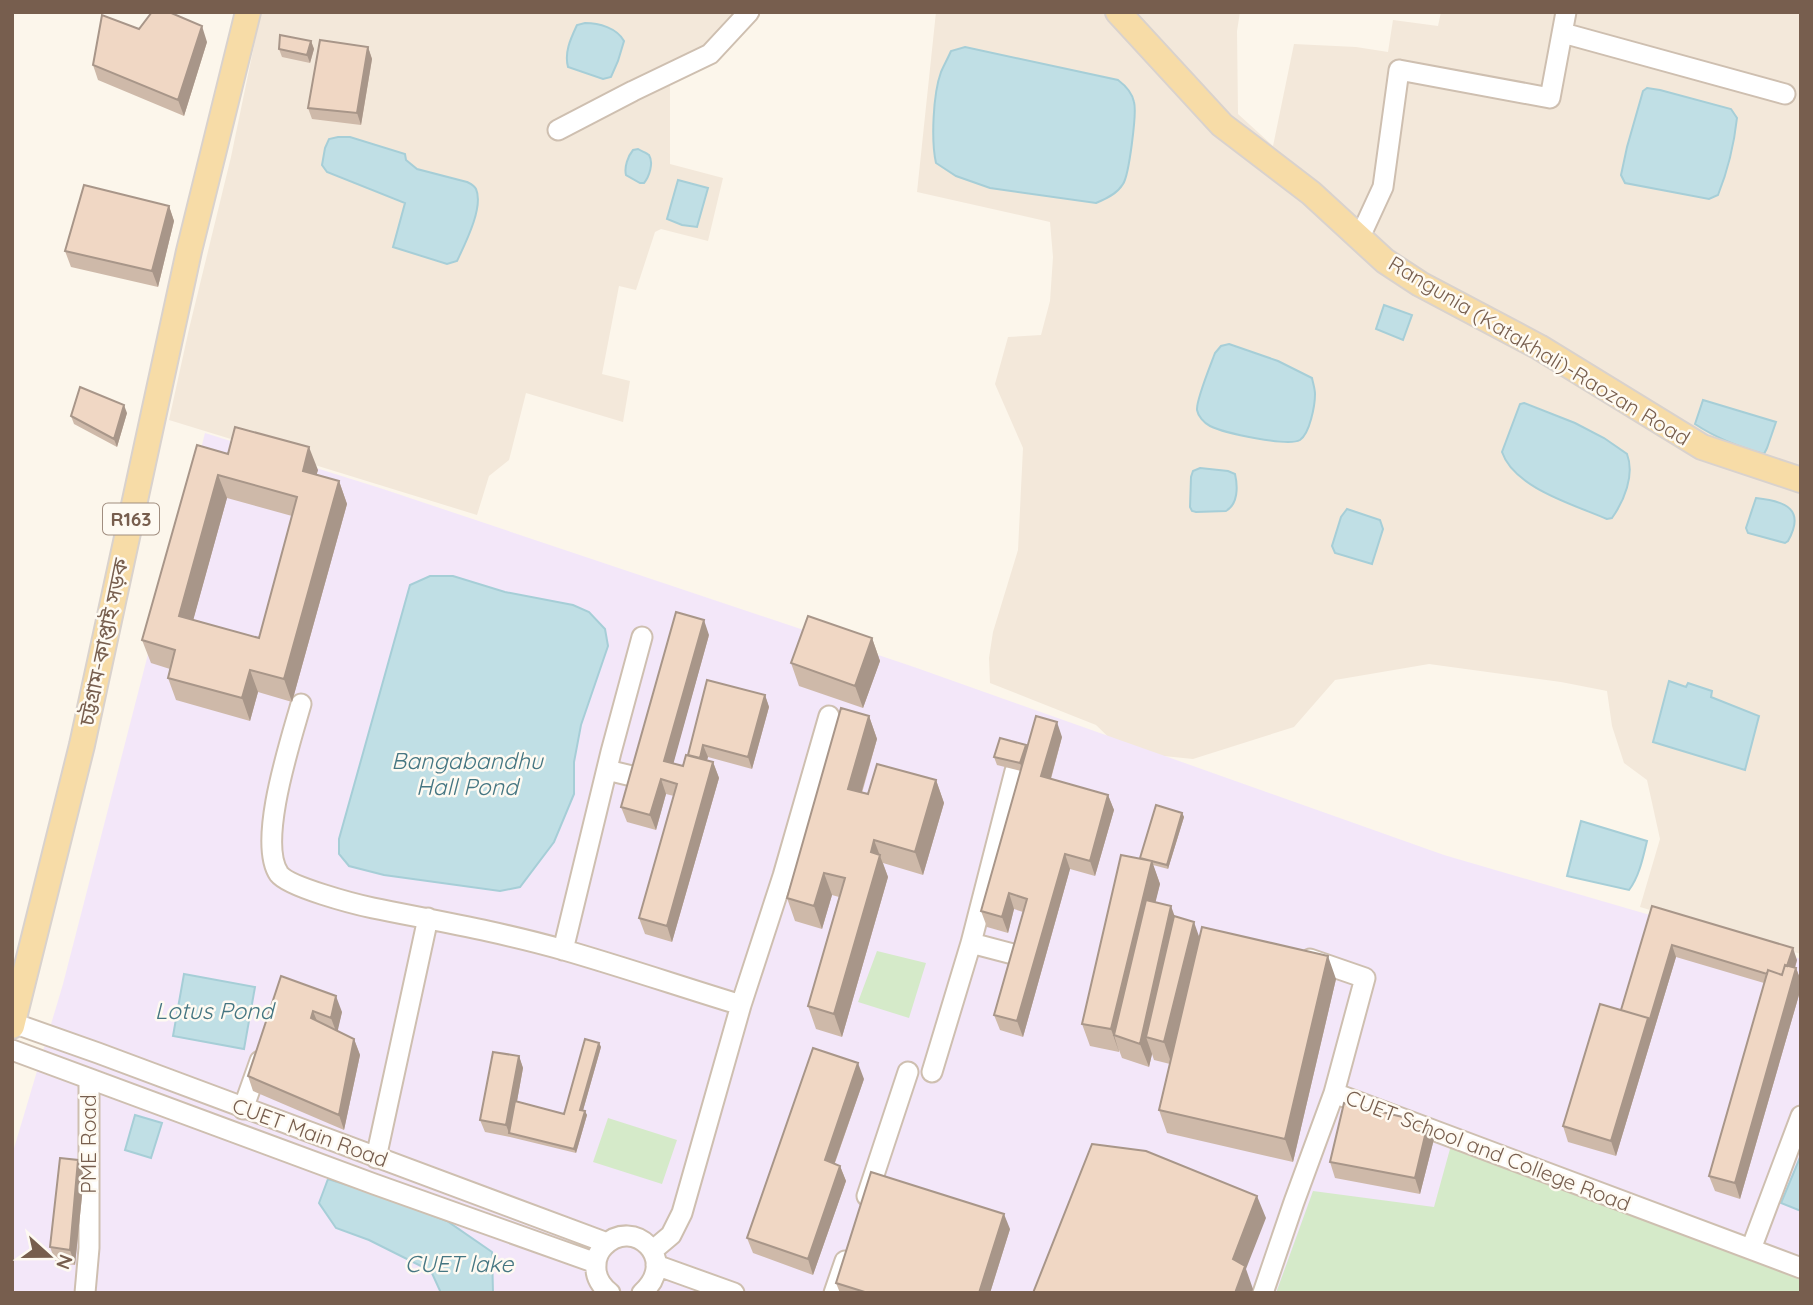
<svg xmlns="http://www.w3.org/2000/svg" width="1813" height="1305" font-family="Quicksand,'Noto Sans Bengali',sans-serif">
<style>
.residential{fill:#f3e8da}
.education{fill:#f3e7f9}
.green{fill:#d5eac9}
.water{fill:#c0dfe5;stroke:#a6ced7;stroke-width:2}
.lines{fill:none;stroke-linecap:round;stroke-linejoin:round}
.minor-casing{stroke:#cebfb0;stroke-width:23}
.major-casing{stroke:#d9d2cd;stroke-width:28}
.minor{stroke:#fff;stroke-width:19}
.major{stroke:#f7dca7;stroke-width:24}
.wall{fill:#ceb9a9;fill-rule:evenodd}
.shaded-wall{fill:#a89689}
.building{fill:#f0d7c4;stroke:#a89689;stroke-width:2;fill-rule:evenodd}
.labels{text-anchor:middle;stroke-width:5;stroke-linejoin:round;paint-order:stroke}
.shield{fill:#fefaf2;stroke:#a08d7f;stroke-width:2}
.shield-label{font-size:19px;font-weight:bold;fill:#775e4e}
.street-label{font-size:21px;fill:#775e4e;stroke:#fefaf2}
.water-label{font-size:23px;font-style:italic;fill:#457682;stroke:#fefaf2}
</style>
<rect width="100%" height="100%" fill="#fcf6eb"/>
<path class="residential" d="M261,12H754L741,27L721,59L670,81V164L723,178L708,241L661,229L655,232L636,290L619,286L602,374L630,381L623,422L526,393L509,460L489,476L477,515L169,420L189,329L231,157Z
M936,12H1240L1237,31L1238,114L1273,146L1294,44L1356,47L1388,52L1393,20L1438,26L1441,12H1801V954L1640,907L1660,839L1647,780L1624,763L1612,726L1607,691L1561,682L1429,664L1335,680L1294,727L1193,759L1124,752L1096,725L990,683L989,658L993,632L1018,550L1023,448L995,384L1008,337L1041,335L1050,301L1053,257L1050,222L917,192Z"/>
<path class="education" d="M205,433L383,489L914,667L1444,855L1801,959V1293H12V1155L63,984Z"/>
<path class="green" d="M877,951L926,963L909,1018L858,1002Z
M608,1118L677,1140L662,1184L593,1162Z
M1453,1138L1801,1271V1293H1276L1313,1191L1434,1207Z"/>
<path class="water" d="M585,23C599,23 617,28 624,41L618,61L611,77L603,79L568,67C564,52 571,38 577,25Z
M965,47L1118,80C1126,86 1132,92 1134,102C1137,113 1129,175 1123,184C1117,194 1106,199 1096,203L990,188L956,176L936,163C931,141 933,94 941,72C944,65 948,58 951,51Z
M1647,88L1660,90L1731,109L1737,118C1734,145 1728,170 1718,195L1709,199L1625,183L1621,175L1627,147L1643,91Z
M338,137H350L405,154L406,160L417,169L467,182C471,184 474,185 476,189C484,207 465,244 457,261L447,264L393,247L405,203L327,172L322,165L325,148L329,139Z
M638,149C641,151 647,153 649,155C654,163 649,177 644,183H640L626,175C624,167 628,156 633,150Z
M678,180L708,188L697,227L682,225L667,219Z
M1384,305L1412,315L1403,340L1376,329Z
M1229,344L1278,361L1312,378C1313,383 1315,389 1315,394C1315,405 1310,433 1300,440C1288,447 1224,433 1210,426C1204,423 1198,416 1197,410C1196,400 1211,364 1215,353L1221,346Z
M1703,400L1776,422L1767,448L1764,454C1739,447 1716,438 1695,424Z
M1524,403L1575,423L1604,438L1627,454C1635,475 1624,501 1612,518L1607,519C1575,505 1514,488 1502,452L1520,404Z
M1200,468L1228,471L1235,474C1238,487 1238,504 1226,511L1196,512L1192,511L1190,507L1191,477L1193,471Z
M1756,498C1785,501 1806,509 1788,541L1785,543L1748,533L1746,528Z
M1347,509L1380,520L1383,529L1372,564L1335,553L1332,546L1341,517Z
M430,576H453L505,592L573,605L589,612L605,629L608,646L581,725L574,762V794L554,842L520,887L500,891L384,875L349,866L339,854V839L410,585Z
M1669,681L1686,687L1688,683L1712,691L1711,697L1759,716L1745,770L1653,742Z
M1581,821L1647,841C1643,858 1639,877 1629,890L1567,876Z
M184,974L255,987L244,1049L173,1036Z
M135,1115L162,1123L151,1158L125,1150Z
M1801,1155V1211L1781,1203Z
M328,1179L376,1194L447,1221L492,1252L493,1293H441L431,1271L369,1240L336,1228L319,1203Z"/>
<g class="lines">
<g class="minor-casing">
<path id="minor" d="M1563,33L1785,94
M558,130L633,91L710,54L749,12
M1359,239L1383,187L1399,70L1550,98L1566,12
M301,704C291,740 257,842 279,874C289,887 354,904 373,908C437,921 501,932 564,950C623,967 682,987 741,1005L682,1213L671,1235L652,1251
M607,770L636,777
M971,943L1017,955
M563,950L611,752L642,637
M1310,959L1365,978L1334,1093
M741,1005L783,876L829,716
M13,1023L98,1053L607,1243
M12,1050L374,1184L596,1263
M932,1072L971,943L1015,771
M243,1109L260,1061
M376,1158L428,918
M867,1196L908,1072
M1751,1249L1801,1116
M656,1265L734,1293
M85,1293L89,1248V1079
M610,1293C601,1286 595,1277 596,1265C596,1258 599,1251 604,1246C633,1216 680,1259 642,1293
M834,1293L845,1261
M1263,1293L1294,1202L1334,1093L1801,1268"/>
</g>
<g class="major-casing">
<path id="major" d="M1118,12L1222,125L1311,193L1385,261L1420,284L1539,347L1702,447L1801,480
M12,1026L82,745L189,251L248,12"/>
</g>
<use href="#minor" class="minor"/>
<use href="#major" class="major"/>
</g>
<path class="wall" d="M311,41L314,49L310,63L282,57L279,49Z
M207,42L184,116L98,80L93,65Z
M368,47L372,59L361,125L312,119L308,108Z
M169,206L174,221L158,287L71,267L65,251Z
M127,413L117,447L74,424L71,416Z
M228,454L318,470L316,475L339,481L347,504L292,702L258,692L250,721L176,700L168,678L170,669L151,663L142,640ZM227,498L292,516L259,638L193,620Z
M709,635L673,763L683,766L688,755L765,695L769,707L752,769L708,757L707,760L713,762L719,778L672,942L645,934L639,918L674,796L666,794L656,830L627,822L621,807Z
M872,638L880,661L863,708L799,686L791,663Z
M869,716L877,739L862,793L868,794L936,780L944,803L923,875L883,863L888,877L842,1037L816,1029L808,1006L839,897L832,895L822,929L795,921L787,898Z
M1062,737L1051,779L1108,795L1114,810L1095,876L1070,869L1023,1037L1000,1030L994,1015L1023,912L1014,909L1008,933L987,927L981,911L1021,771L997,765L994,757L1026,745L1027,749Z
M1182,813L1184,817L1168,869L1153,865L1160,884L1155,902L1200,937L1336,979L1293,1162L1167,1133L1159,1110L1170,1064L1154,1060L1152,1054L1149,1067L1122,1058L1119,1050V1052L1090,1046L1082,1024L1140,858Z
M1652,906L1797,960L1795,968H1796L1801,981V988L1740,1199L1715,1191L1709,1176L1764,983L1676,957L1616,1156L1568,1142L1563,1126L1621,1010Z
M281,976L342,1012L337,1031L354,1039L360,1055L344,1130L253,1091L248,1076Z
M599,1043L601,1047L583,1110L587,1115L576,1153L510,1137L485,1132L480,1120L519,1056L523,1068L517,1101L564,1114Z
M864,1079L835,1163L840,1166L846,1181L813,1275L753,1253L747,1238Z
M1434,1139L1420,1194L1335,1178L1330,1162Z
M78,1160L84,1176L75,1265L56,1263L50,1247Z
M1010,1229L990,1293H840L836,1283Z"/>
<path class="shaded-wall" d="M202,26L207,42L184,116L178,100Z
M311,41L314,49L310,63L307,55Z
M368,47L372,59L361,125L357,113Z
M169,206L174,221L158,287L152,271Z
M124,405L127,413L117,447L114,439Z
M309,447L318,470L311,493L303,471Z
M218,475L227,498L188,639L179,616Z
M339,481L347,504L292,702L284,679Z
M704,620L709,635L670,776L664,761Z
M872,638L880,661L863,708L855,686Z
M250,670L258,692L250,721L242,698Z
M765,695L769,707L752,769L748,757Z
M869,716L877,739L856,811L848,789Z
M1057,722L1062,737L1047,792L1041,776Z
M703,745L708,757L703,773L699,761Z
M1026,745L1029,753L1023,771L1020,763Z
M713,762L719,778L672,942L667,926Z
M661,779L666,794L656,830L650,815Z
M936,780L944,803L923,875L915,852Z
M1108,795L1114,810L1095,876L1090,861Z
M1182,813L1184,817L1168,869L1167,865Z
M874,840L888,877L842,1037L834,1014Z
M1065,854L1070,869L1023,1037L1017,1021Z
M1152,861L1160,884L1122,1038L1114,1035L1119,1052L1111,1029Z
M824,873L832,895L822,929L814,906Z
M1009,893L1014,909L1008,933L1002,917Z
M1171,906L1179,928L1146,1037L1152,1054L1149,1067L1140,1044Z
M1194,922L1202,945L1172,1065L1164,1042Z
M1672,945L1676,957L1616,1156L1611,1141L1648,1018Z
M1793,948L1797,960L1788,991L1784,979Z
M1328,956L1336,979L1293,1162L1285,1139Z
M1796,968L1801,981V988L1740,1199L1735,1183Z
M336,996L342,1012L337,1034L331,1018Z
M313,1011L319,1026L311,1018Z
M354,1039L360,1055L344,1130L339,1115Z
M599,1043L601,1047L582,1114L580,1110Z
M519,1056L523,1068L511,1134L509,1133L506,1125Z
M858,1063L864,1079L830,1176L825,1160Z
M585,1111L587,1115L576,1153L574,1149Z
M1428,1123L1434,1139L1420,1194L1415,1178Z
M78,1160L84,1176L75,1265L70,1250Z
M840,1166L846,1181L813,1275L808,1259Z
M1257,1196L1266,1218L1246,1269L1253,1289L1252,1293H1235L1233,1259Z
M1004,1214L1010,1229L990,1293H979Z"/>
<path class="building" d="M152,12H169L202,26L178,100L93,65L102,15L139,29Z
M280,35L311,41L307,55L279,49Z
M320,40L368,47L357,113L308,108Z
M84,185L169,206L152,271L65,251Z
M80,387L124,405L114,439L71,416Z
M235,427L309,447L303,471L339,481L284,679L250,670L242,698L168,678L175,650L142,640L197,445L228,454ZM218,475L297,497L259,638L179,616Z
M676,612L704,620L664,761L683,766L686,755L713,762L667,926L639,918L677,784L661,779L650,815L621,807Z
M808,616L872,638L855,686L791,663Z
M707,680L765,695L748,757L703,745L700,758L688,755Z
M841,708L869,716L848,789L868,794L877,764L936,780L915,852L874,840L871,852L880,855L834,1014L808,1006L845,878L824,873L814,906L787,898Z
M1036,716L1057,722L1041,776L1108,795L1090,861L1065,854L1017,1021L994,1015L1027,899L1009,893L1002,917L981,911Z
M1000,738L1026,745L1020,763L994,757Z
M1156,805L1182,813L1167,865L1140,858Z
M1121,855L1152,861L1111,1029L1082,1024Z
M1146,900L1171,906L1140,1044L1114,1035Z
M1652,906L1793,948L1787,966L1785,965L1782,975L1768,970L1767,974L1672,945L1649,1022L1648,1018L1621,1010Z
M1174,916L1194,922L1164,1042L1146,1037Z
M1202,927L1328,956L1285,1139L1159,1110Z
M1785,965L1796,968L1735,1183L1709,1176L1768,970L1782,975Z
M281,976L336,996L331,1018L313,1011L311,1018L354,1039L339,1115L248,1076Z
M1600,1004L1648,1018L1611,1141L1563,1126Z
M585,1039L599,1043L580,1110L585,1111L574,1149L509,1133L515,1101L564,1114Z
M813,1048L858,1063L825,1160L840,1166L808,1259L747,1238Z
M493,1052L519,1056L506,1125L480,1120Z
M1344,1103L1428,1123L1415,1178L1330,1162Z
M1092,1144L1146,1151L1257,1196L1233,1259L1245,1266L1235,1293H1033Z
M60,1158L78,1160L70,1250L50,1247Z
M871,1172L1004,1214L979,1293H868L836,1283Z"/>
<g class="labels">
<rect class="shield" x="103" y="503.5" width="56" height="31" rx="5"/>
<g class="shield-label">
<text x="131" y="526">R163</text>
</g>
<g class="street-label">
<text transform="translate(1539 351) rotate(31)" y="7">Rangunia (Katakhali)-Raozan Road</text>
<text transform="translate(104 642) rotate(-78)" y="7">চট্টগ্রাম-কাপ্তাই সড়ক</text>
<text transform="translate(310 1133) rotate(20)" y="7">CUET Main Road</text>
<text transform="translate(89 1144) rotate(-90)" y="7">PME Road</text>
<text transform="translate(1488 1151) rotate(21)" y="7">CUET School and College Road</text>
</g>
<g class="water-label">
<text x="467" y="769">Bangabandhu<tspan x="467" dy="26">Hall Pond</tspan></text>
<text x="214" y="1019">Lotus Pond</text>
<text x="459" y="1272">CUET lake</text>
</g>
</g>
<rect width="1813" height="1305" fill="none" stroke="#775e4e" stroke-width="28"/>
<g transform="translate(49 1256) rotate(111)" stroke="#fefaf2" stroke-width="5" paint-order="stroke">
<path d="M0-5L12 26L0 18L-12 26Z" fill="#775e4e"/>
<text y="-10" font-size="19" font-weight="bold" text-anchor="middle" fill="#775e4e">N</text>
</g>
</svg>
